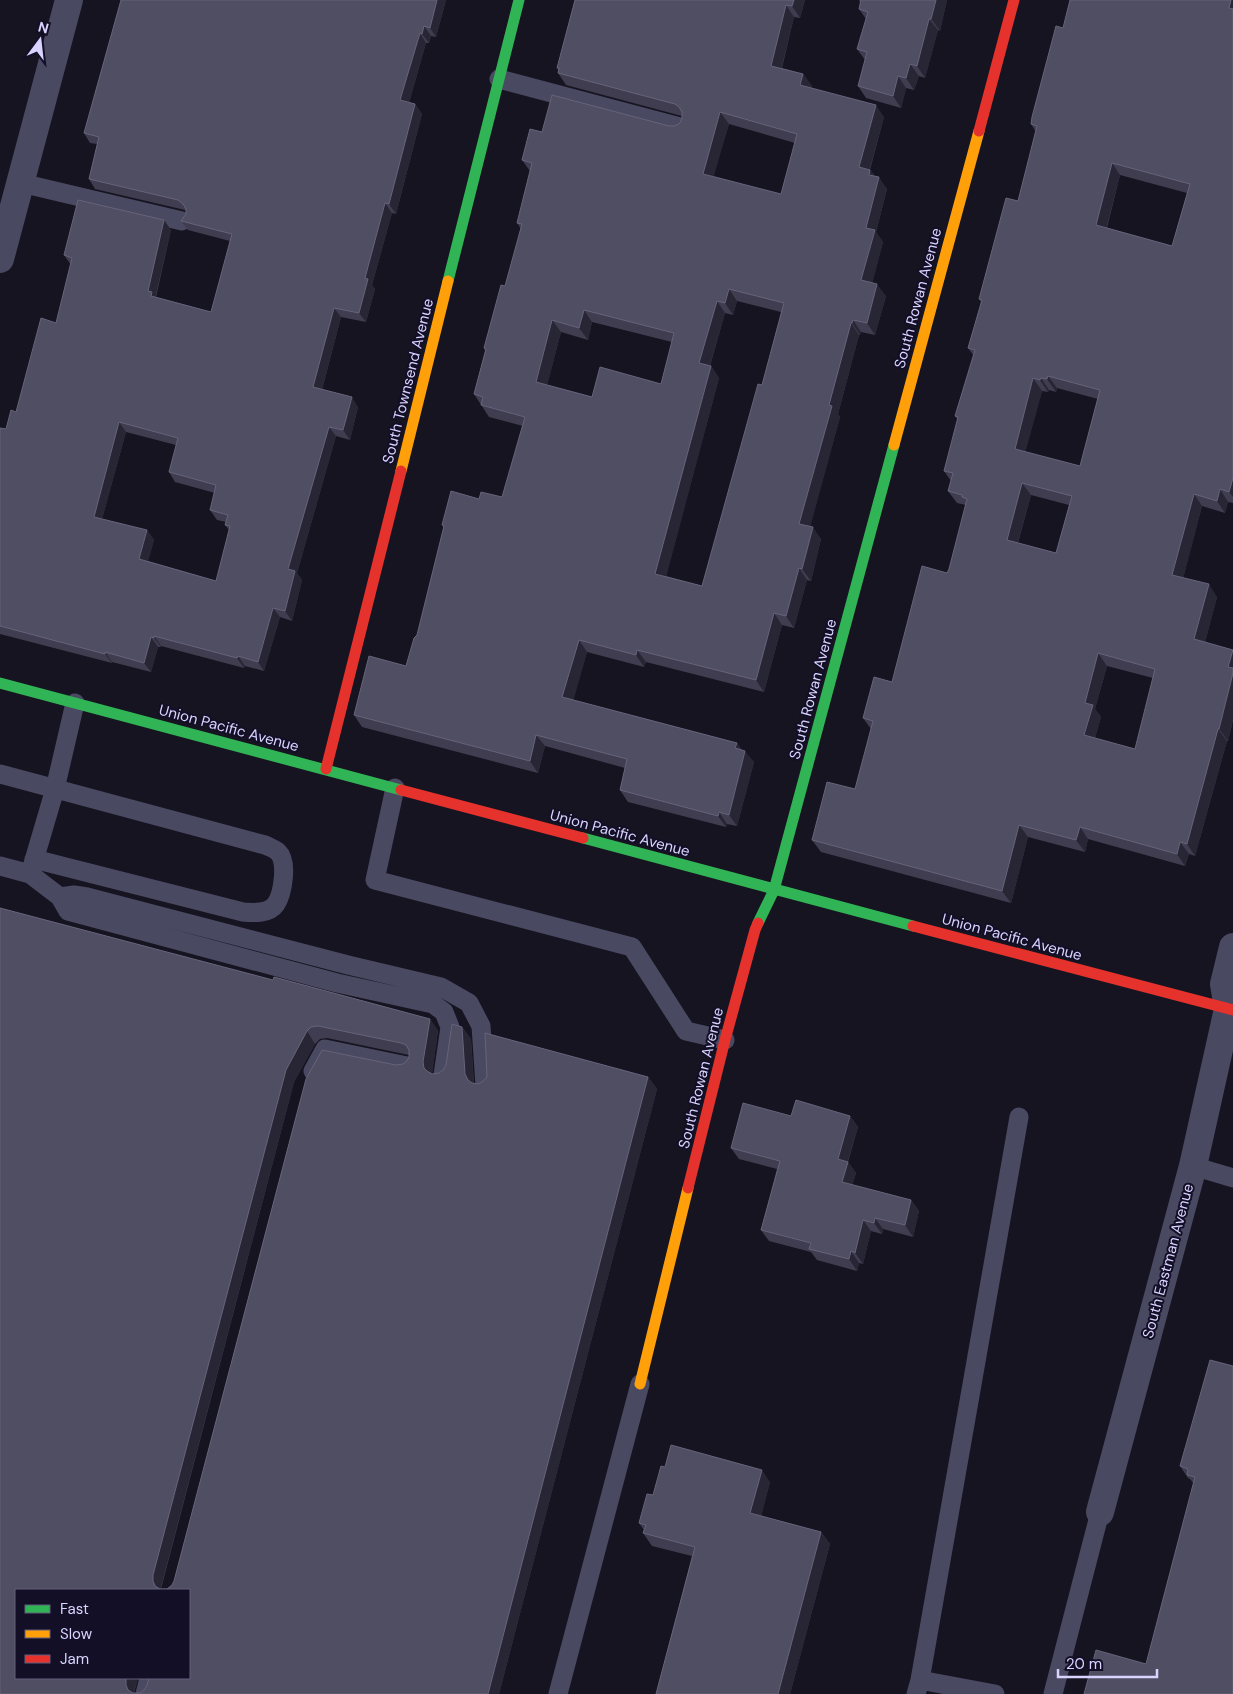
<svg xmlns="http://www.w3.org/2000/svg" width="1233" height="1694" font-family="'DM Sans',sans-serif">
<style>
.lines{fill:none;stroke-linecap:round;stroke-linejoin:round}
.lane{stroke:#4a4962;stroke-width:19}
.street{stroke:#4a4962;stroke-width:28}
.fast{stroke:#30b455;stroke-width:11}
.slow{stroke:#ff9f0a;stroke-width:11}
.jam{stroke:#e5322d;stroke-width:11}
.wall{fill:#403d50;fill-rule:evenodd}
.shaded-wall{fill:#282635}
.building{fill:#504e63;stroke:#66637b;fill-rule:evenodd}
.labels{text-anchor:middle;stroke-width:4;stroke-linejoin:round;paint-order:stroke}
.street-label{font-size:15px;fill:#d9d4ff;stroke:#130f26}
</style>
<rect width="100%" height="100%" fill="#161421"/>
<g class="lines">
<path class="lane" d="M499,79L680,127
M21,183L182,221
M75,703L55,789L30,874L60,897L68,911L337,983L433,1004L444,1012L450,1027L443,1075
M0,774L265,845C269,847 275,849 278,852C288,861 283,893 276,904C269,914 254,913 243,912L34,859
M395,788L375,880L632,947L686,1031L725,1040
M0,866L30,874
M60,897L74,895L87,897L348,965L441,987L469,1003L481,1026L485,1085
M313,1071L325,1049L407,1066
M1193,1166L1233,1178
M920,1680L1019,1117
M145,1694L149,1678
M558,1694L640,1384
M916,1694L920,1680L995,1694
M1053,1694L1100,1512"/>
<path class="street" d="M0,259L69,0
M1228,1009L1224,984L1233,947
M1100,1512L1193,1166L1228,1009L1233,1001"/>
<path class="fast" d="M448,281L519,0
M0,683L401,790
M583,838L913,926
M758,923L774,890L894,445"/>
<path class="slow" d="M894,445L979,131
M401,471L448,281
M640,1384L688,1188"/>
<path class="jam" d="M979,131L1014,0
M326,769L401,471
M401,790L583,838
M913,926L1233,1010
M688,1188L725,1040L755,930L758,923"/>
</g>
<path class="wall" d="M121,0H446L436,37L431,36L429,43H426L409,103L415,104L422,114L396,214L392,213L372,285L375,289L366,322L341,317L322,390L358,407L350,440L336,436L297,573L302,580L292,621L280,617L264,671L245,666L244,668L161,646V647H158L151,672L112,662V663L0,634V428L6,429L16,412L56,323L71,265L64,255L171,230L156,297L211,312L230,241L188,230L181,221L186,214V211L185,210L95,189L89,179L97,144L90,143L84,133ZM126,432L176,445L169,472L175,482L215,493L210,510L217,520L226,522L225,525L229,530L216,581L148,561L154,540L147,530L102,519Z
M575,0H805L800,18L794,17L782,68L803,74L812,86L811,88L884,117L870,170L875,176L887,189L876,232L883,242L872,283L886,296L875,335L861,332L860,335H859L838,414L840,417L810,526L821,539L811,581L807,580L794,628L782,625L764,692L646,662L644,667L587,652L573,700L737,743L741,749L754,762L737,826L727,824L726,827L628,802L620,790L625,768L545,746L538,773L362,727L354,715L406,666L417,635L444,528L442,525L479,499L502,497L523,426L489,417L474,394L485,351L484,348L505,286L521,229L517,223L530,171L522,160L542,132L675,126L680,123L682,118V116L566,85L558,73L559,70L557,68ZM729,124L795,143L781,194L713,176ZM737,301L781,312L762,385L702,586L666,576L719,378L711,366H710L725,313L733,315ZM592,322L672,342L661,384L592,397L547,385L561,332L588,340Z
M859,0H947L940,31L938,30L925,78L919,76L914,90L906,88L901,108L866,98L858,86L865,60L857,49L866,19L859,9L860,3Z
M1233,0V503L1228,502L1225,513L1202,506L1183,578L1217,597L1205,642L1233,650V720L1228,741H1227L1195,856L1189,854L1185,866L1088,839L1085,852L1028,837L1011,903L821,852L812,840L855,789L871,729L863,718L892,682L949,569L966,505L957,503L948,491L951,481L944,471L958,420L955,416L974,356L968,348L981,302L979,299L1018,201L1036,132L1031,124L1063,28ZM1120,175L1187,193L1172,246L1107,228ZM1057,388L1098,399L1080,466L1025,452L1042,391L1048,392L1049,390L1056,392ZM1031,495L1069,505L1056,553L1018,543ZM1107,666L1153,678L1135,749L1095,738L1101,717L1095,709Z
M0,908L273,980L274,977L430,1019L438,1031L432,1074L439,1073L443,1070L446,1065L452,1024L462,1027L471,1039L474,1083L478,1084L482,1082L487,1077L485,1033L648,1077L657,1089L499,1694H0ZM327,1038L409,1055V1057L407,1061L403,1064L396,1065L322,1050L306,1079L174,1581L172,1585L167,1589H161L294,1082L315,1044L320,1039ZM16,1590H189V1678H149L147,1685L145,1689L140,1693H134L138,1678H16Z
M791,1116H850L858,1127L848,1162L856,1173L852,1185L911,1200L919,1211L913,1237L883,1229L882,1234L871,1231L863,1264L859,1263L857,1271L817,1260L811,1252L769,1241L761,1230L777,1169L739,1159L731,1148Z
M1233,1366L1146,1664L1194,1484L1190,1479L1188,1478L1180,1466Z
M665,1467L770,1482L761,1516L821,1532L830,1544L790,1694H656L692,1556L652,1546L643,1533L644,1530L639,1523L653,1495Z"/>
<path class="shaded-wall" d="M437,0H446L436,37L430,28Z
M794,0H805L800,18L792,6Z
M936,0H947L940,31L931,19Z
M1231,0H1233V14L1229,8Z
M786,5L794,17L779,78L771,66Z
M929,19L938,30L925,78L917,66Z
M424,26L431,36L429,43L422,34Z
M420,33L426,43L407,110L400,100Z
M910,64L919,76L914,90L906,78Z
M803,74L812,86L809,97L800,85Z
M898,76L906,88L901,108L893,96Z
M415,104L422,114L396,214L389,204Z
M876,105L884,117L867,179L859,167Z
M720,112L729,124L711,186L703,174Z
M1112,163L1120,175L1104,237L1096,225Z
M870,170L878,181L879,177L887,189L876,232L883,242L870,292L861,280L869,175Z
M385,203L392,213L372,285L375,289L366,322L359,313L365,278Z
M164,220L171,230L155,298L158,305L148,291Z
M877,284L886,296L875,335L867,323Z
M729,289L737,301L733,315L725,303Z
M717,301L725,313L707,375L699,363Z
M334,308L341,317L320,397L313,387Z
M584,310L592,322L588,340L579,328Z
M552,320L561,332L545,394L536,382Z
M853,320L861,332L860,335L852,323Z
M851,323L859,335L838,414L840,417L808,535L799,524L829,405Z
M711,366L719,378L664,585L655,574Z
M1048,376L1057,388L1056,392L1047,379Z
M1033,378L1042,391L1023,461L1015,449Z
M1041,378L1049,390L1048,392L1040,380Z
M352,397L358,407L350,440L343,430Z
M119,422L126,432L100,526L94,517Z
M329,427L336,436L297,573L302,580L292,621L285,611L288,569Z
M1233,478V497L1229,492Z
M1022,483L1031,495L1015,552L1007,540Z
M1220,489L1228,502L1225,513L1217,501Z
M1194,494L1202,506L1181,587L1172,575Z
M813,527L821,539L811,581L802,569Z
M147,530L154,540L146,568L139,559Z
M799,568L807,580L794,628L786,616Z
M1209,584L1217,597L1203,651L1194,639Z
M273,608L280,617L264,671L258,662Z
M774,613L782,625L764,692L756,680Z
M154,636L161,646V647L154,638Z
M151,637L158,647L151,672L144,663Z
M579,640L587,652L571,709L562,697Z
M637,650L646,662L644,667L636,655Z
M1233,650V720L1228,741L1219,729L1228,667Z
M105,652L112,662V663L105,654Z
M1098,653L1107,666L1095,709L1101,717L1093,747L1084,735L1085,703Z
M238,656L245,666L244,668L237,658Z
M1218,729L1227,741L1195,856L1187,844Z
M536,735L545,746L538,773L530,761Z
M737,743L744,754L745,751L754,762L737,826L729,815L735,748Z
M719,812L727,824L726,827L718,816Z
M1019,825L1028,837L1011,903L1002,891Z
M1080,827L1088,839L1085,852L1076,840Z
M1180,842L1189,854L1185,866L1177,854Z
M430,1019L438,1031L432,1074L433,1080L424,1068L423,1062Z
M462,1027L471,1039L474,1086L468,1080L465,1074Z
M307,1031L315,1044L294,1082L161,1587V1590H159L153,1581V1575L286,1070Z
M648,1077L657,1089L499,1694H488Z
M850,1116L858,1127L845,1170L838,1159Z
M848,1162L856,1173L850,1193L842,1182Z
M911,1200L919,1211L913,1237L905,1225Z
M875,1218L883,1229L882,1234L874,1223Z
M863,1220L871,1231L863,1264L855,1253Z
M851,1251L859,1263L857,1271L849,1259Z
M762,1470L770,1482L759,1525L750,1513Z
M821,1532L830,1544L790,1694H778Z
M126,1678H138L134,1691V1694H131L126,1685Z"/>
<path class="building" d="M121,0H437L430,28L424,26L422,34L420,33L400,100L415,104L389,204L385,203L365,278L368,279L359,313L334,308L313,387L352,397L343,430L329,427L288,569L295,571L285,611L273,608L258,662L238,656L237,658L154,636V638L151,637L144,663L105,652V654L0,626V428L6,429L11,410L16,412L41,318L56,323L72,258L64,255L78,200L164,220L148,291L152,292L151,296L211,312L232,234L181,221L186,214V209L183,204L178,200L89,179L99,137L84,133ZM119,422L178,438L169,472L216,485L210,510L228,515L225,525L230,526L216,581L139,559L147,530L94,517Z
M575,0H794L792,6L786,5L771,66L803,74L800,85L876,105L859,167L870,170L869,175L879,177L866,228L875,230L861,280L877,284L867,323L853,320L852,323H851L829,405L832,406L799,524L813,527L802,569L799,568L786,616L774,613L756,680L637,650L636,655L579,640L562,697L737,743L735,748L745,751L729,815L719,812L718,816L620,790L627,759L536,735L530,761L354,715L369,656L406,666L414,638L417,635L444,526L442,525L451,491L479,499L481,492L502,497L525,417L481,405L483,397L474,394L486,349L484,348L501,285L505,286L522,224L517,223L532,163L522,160L530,129L542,132L552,95L669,126H675L680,123L682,118V112L679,107L675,104L558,73L559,68H557ZM720,112L797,134L781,194L703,174ZM729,289L784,303L762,385L758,384L702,586L655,574L711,366L699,363L717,301L725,303ZM584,310L674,333L661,384L600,367L592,397L536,382L552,320L579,328Z
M861,0H936L931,19H929L917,66L910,64L906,78L898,76L893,96L858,86L867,52L857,49L868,12L859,9Z
M1070,0H1231L1229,8L1233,9V478L1229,492L1220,489L1217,501L1194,494L1172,575L1209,584L1194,639L1233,650L1228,667L1233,668V673L1219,729H1218L1187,844L1180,842L1177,854L1080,827L1076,840L1019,825L1002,891L812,840L827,782L855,789L873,721L863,718L874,677L892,682L922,566L947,573L949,569L967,499L962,497V495L948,491L953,473L944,471L958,417L955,416L975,350L968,348L982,300L979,299L1006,198L1018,201L1037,126L1031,124L1032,117L1056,26L1063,28ZM1112,163L1190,184L1172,246L1096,225ZM1048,376L1100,390L1080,466L1015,449L1033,378L1040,380L1041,378L1047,379ZM1022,483L1072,496L1056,553L1007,540ZM1098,653L1155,669L1135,749L1084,735L1093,705L1085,703Z
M0,908L273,980L274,977L430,1019L423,1062L424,1068L427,1071L432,1074L439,1073L443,1070L446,1065L452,1024L462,1027L465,1074L468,1080L472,1083L478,1084L482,1082L487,1077L485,1033L648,1077L488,1694H0ZM318,1026L401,1043L406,1045L409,1050V1057L407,1061L403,1064L396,1065L322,1050L306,1079L174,1581L172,1585L167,1589H160L155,1586L153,1581V1575L286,1070L307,1031L311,1027ZM16,1590H189V1678H149L147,1685L145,1689L140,1693H133L128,1690L126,1685V1678H16Z
M796,1100L850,1116L838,1159L848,1162L842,1182L911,1200L905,1225L875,1218L874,1223L863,1220L855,1253L851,1251L849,1259L809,1249L811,1243L761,1230L780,1161L731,1148L743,1103L791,1116Z
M1210,1360L1233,1366V1694H1084L1096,1650L1146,1664L1195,1477L1187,1475L1188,1469L1180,1466Z
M671,1445L762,1470L750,1513L821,1532L778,1694H656L695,1547L643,1533L646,1525L639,1523L647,1494L653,1495L661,1466L665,1467Z"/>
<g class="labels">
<g class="street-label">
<text transform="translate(918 298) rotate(-75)" y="5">South Rowan Avenue</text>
<text transform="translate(408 381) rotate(-76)" y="5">South Townsend Avenue</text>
<text transform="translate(813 689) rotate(-75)" y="5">South Rowan Avenue</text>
<text transform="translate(229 728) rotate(15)" y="5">Union Pacific Avenue</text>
<text transform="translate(620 833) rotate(15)" y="5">Union Pacific Avenue</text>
<text transform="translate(1012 937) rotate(15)" y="5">Union Pacific Avenue</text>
<text transform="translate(701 1078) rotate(-76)" y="5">South Rowan Avenue</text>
<text transform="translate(1168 1261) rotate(-75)" y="5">South Eastman Avenue</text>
</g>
</g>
<rect x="15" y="1589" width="175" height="90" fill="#130f26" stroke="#625e7d"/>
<rect x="25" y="1605" width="25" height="8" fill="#30b455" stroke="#625e7d"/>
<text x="60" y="1614" font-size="15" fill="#d9d4ff">Fast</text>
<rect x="25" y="1630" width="25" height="8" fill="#ff9f0a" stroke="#625e7d"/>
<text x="60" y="1639" font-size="15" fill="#d9d4ff">Slow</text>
<rect x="25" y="1655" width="25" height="8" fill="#e5322d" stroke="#625e7d"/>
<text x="60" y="1664" font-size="15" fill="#d9d4ff">Jam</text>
<g transform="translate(40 40) rotate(15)" stroke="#130f26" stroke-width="4" paint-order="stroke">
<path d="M0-4L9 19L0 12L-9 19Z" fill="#d9d4ff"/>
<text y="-8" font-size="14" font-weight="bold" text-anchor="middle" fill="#d9d4ff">N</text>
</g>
<path d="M1058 1669v8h99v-8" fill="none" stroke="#d9d4ff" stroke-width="2.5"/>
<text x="1066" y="1669" font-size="15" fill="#d9d4ff" stroke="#130f26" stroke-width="4" paint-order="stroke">20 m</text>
</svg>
